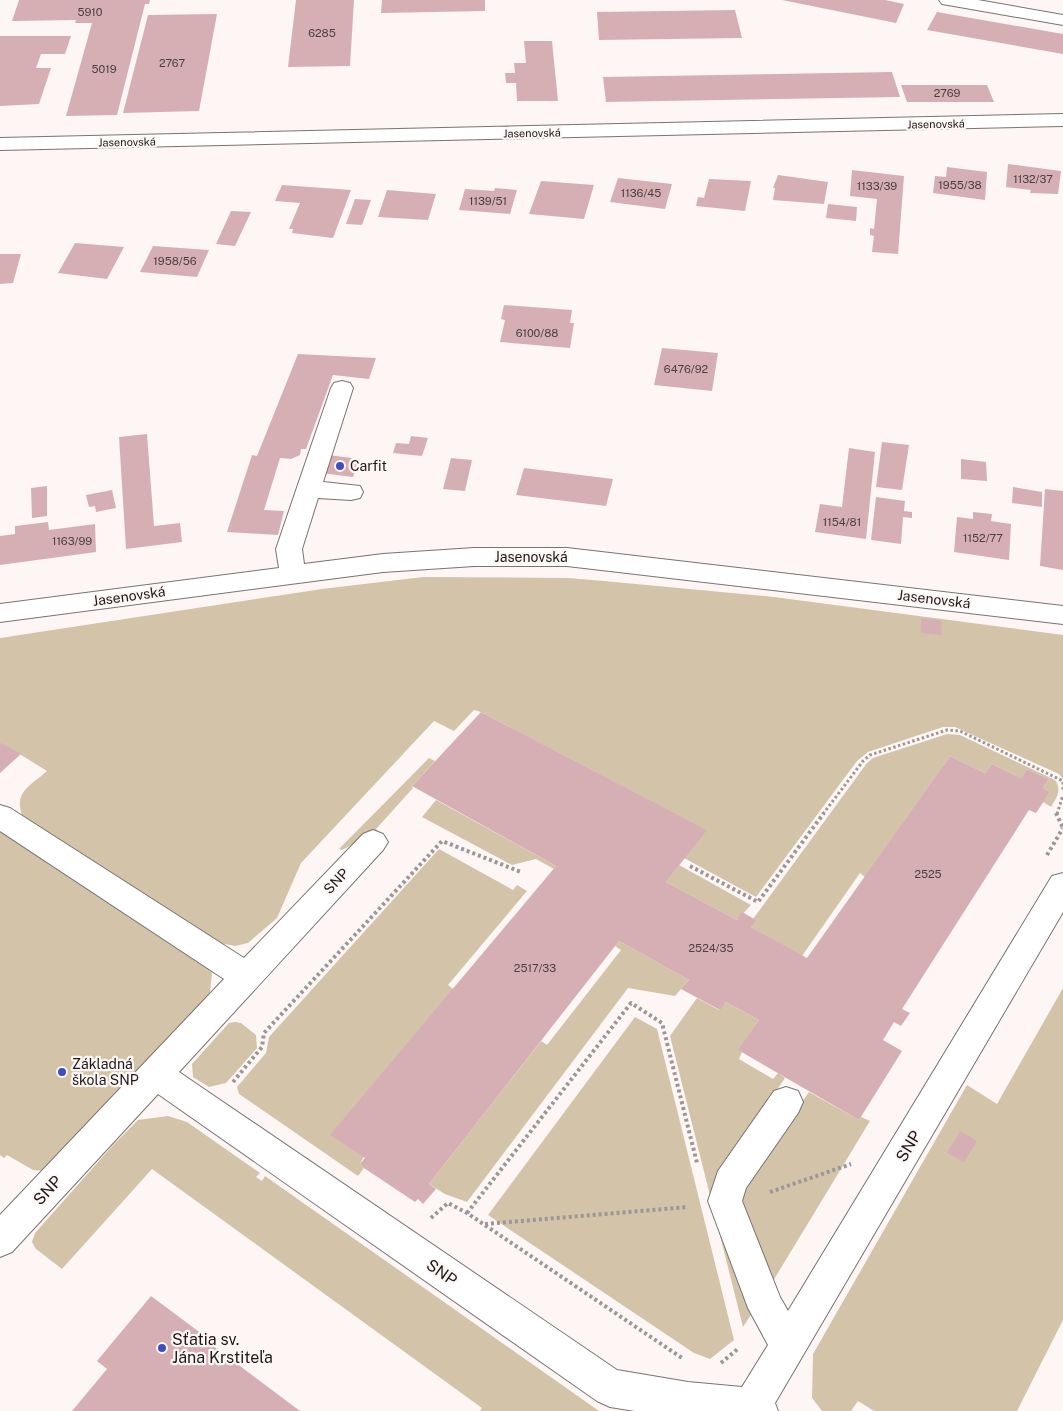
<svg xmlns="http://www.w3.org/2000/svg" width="1063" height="1411" font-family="'Public Sans',sans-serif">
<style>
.green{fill:#d3c4a9}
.building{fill:#d6afb5}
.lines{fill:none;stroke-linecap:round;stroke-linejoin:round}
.minor-casing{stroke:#797371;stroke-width:2}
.path-far1{stroke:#9c9796;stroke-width:3;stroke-dasharray:2.5 2.5;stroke-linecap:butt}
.path{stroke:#9c9796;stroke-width:4;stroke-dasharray:3 3;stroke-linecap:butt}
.minor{fill:#fff;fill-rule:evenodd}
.poi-dot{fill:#3c4ec1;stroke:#fdf6f4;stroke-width:2}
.labels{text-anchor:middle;stroke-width:4.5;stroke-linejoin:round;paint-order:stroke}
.number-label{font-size:11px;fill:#4a3e40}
.far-street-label{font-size:11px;fill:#1c1919;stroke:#fdf6f4}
.poi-label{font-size:14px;fill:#1c1919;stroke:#fdf6f4;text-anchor:start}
.street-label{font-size:14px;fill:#1c1919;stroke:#fdf6f4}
.near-street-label{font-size:16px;fill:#1c1919;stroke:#fdf6f4}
.near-poi-label{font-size:16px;fill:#1c1919;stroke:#fdf6f4;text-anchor:start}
</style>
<rect width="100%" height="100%" fill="#fdf6f4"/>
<path class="green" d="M423,577L568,578L604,581L774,597L1063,635V779L1059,774L955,727H943L868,752L857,761L756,897L684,858L706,830L481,712L474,710L454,731L434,721L301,863L277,918L248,943L235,946L219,943L23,818C13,792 29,787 47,771L0,742V638L322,589Z
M947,734L960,735L1055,780C1062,790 1057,797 1051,807L1043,802L1050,792L1043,788L1049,779L1027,769L1021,778L992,764L985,773L950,756L865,877L860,873L802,956L751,927L753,919L867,763L873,758Z
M429,758L435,761L412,786L413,788L376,829L378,831L342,850L339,849Z
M436,800L556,866L554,869L536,859L512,865L422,817Z
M0,829L201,960L212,973L210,993L45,1171L33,1170L7,1155L4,1158L0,1155Z
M439,849L513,890L517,885L527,891L448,985L453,989L360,1164L364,1168L358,1176L239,1094L237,1087L266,1053L269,1037Z
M679,865L751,905L737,920L666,882Z
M619,941L689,980L675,996L628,988L467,1202L445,1194L429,1184L541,1041L547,1045L621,950L615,946Z
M1063,988V1320L1017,1411H874L858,1401L851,1411H822L812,1398L813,1354L967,1085L997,1104Z
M697,998L719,1010L726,1002L759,1020L739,1050L742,1052L739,1059L773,1079L778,1073L785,1078L718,1176L754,1310L743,1327L670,1036Z
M635,1017L657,1029L734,1340L710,1359L694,1353L488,1215Z
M235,1022L241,1023L256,1035L257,1048L226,1083L209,1087L193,1077L192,1064L229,1023Z
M809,1092L859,1120L861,1117L870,1121L770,1286L740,1208L741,1189Z
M168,1116L187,1122L260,1173L256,1177L262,1181L265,1176L599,1411H480L482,1408L152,1169L62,1269L36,1249L32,1242L35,1233L114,1144L138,1120Z"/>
<path class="building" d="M19,0H150L149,4H145L117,115L66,116L92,23H75L76,20L12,21Z
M296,0H354L350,66L288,67Z
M382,0H485V11L381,13Z
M782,0H885L904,4L896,23Z
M735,10L742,38L599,40L597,12Z
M937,12L1063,34V54L927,30Z
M217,14L199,111L123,113L148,15Z
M0,36H71L65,54H41L36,68H51L39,104L0,106Z
M524,41H552L558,101H517L516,83H506L505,73H515L514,63H526Z
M892,72L900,97L606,102L603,77Z
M901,85H987L994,102H907Z
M1008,164L1061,171L1058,194L1030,193L1031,190L1006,187Z
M947,167L987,172L985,200L933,193L935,176L946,177Z
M852,170L904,176L898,254L872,252L874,236L870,235V228L874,229L877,199L850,196Z
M778,175L828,182L824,204L773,200L775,188H773Z
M618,178L672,184L665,209L610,202Z
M709,179L751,181L745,211L696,206L698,197L704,198Z
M541,181L594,185L584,219L529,214Z
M282,185L351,190L333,238L292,233L293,229H289L300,203L275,201Z
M495,188L517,190L510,214L459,210L465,189L494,191Z
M387,190L436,194L428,220L378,217Z
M355,199L371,200L362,225L346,224Z
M828,204L857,207L856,221L826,218Z
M231,211L251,212L235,246L216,244Z
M75,243L124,247L107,279L58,273Z
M153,246L209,250L197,277L140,272Z
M0,254H21L13,283L0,284Z
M504,305L572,310L570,323H574L570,348L500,342L505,320L501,319Z
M662,348L718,353L712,391L654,385Z
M298,354L376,358L369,379L333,375L306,449H301L300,455L291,459L280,458L264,510L284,511L278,535L227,532L252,455L257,456Z
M147,434L154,526L180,523L182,542L126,549L119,437Z
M411,436L428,438L422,456L393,453L396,443L409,444Z
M882,442L909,445L902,490L876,487Z
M849,448L875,452L866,539L815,532L820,504L842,507Z
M328,455L360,459L353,477L321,473Z
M451,458L472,460L465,491L443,489Z
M961,459L986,462L987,481L961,479Z
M524,468L613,479L606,506L516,495Z
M47,486V516L32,518L31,488Z
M1013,487L1042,492V507L1012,503Z
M1045,489L1063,491V570L1040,566Z
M112,490L116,508L96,512L95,506L89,507L86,495Z
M876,497L905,501L904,511L912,512V518L903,517L901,544L871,540Z
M973,512L992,514L991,521L1011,524L1009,560L954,552L957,517L973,519Z
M48,522L49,530L95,524L96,552L0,565V536L15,534V526Z
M921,618L941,620L942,635L921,633Z
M481,712L707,830L666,882L737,920L742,912L756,920L751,927L807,958L950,756L985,773L992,764L1021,778L1027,769L1049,779L1043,788L1050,792L1036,813L1029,810L902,1009L910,1013L901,1026L894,1022L883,1040L902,1051L859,1120L738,1050L759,1020L726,1002L720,1010L681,989L689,980L619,941L429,1184L436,1189L423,1204L418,1199L415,1202L364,1168L360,1164L365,1158L330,1135L556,866L412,786Z
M0,742L21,754L0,773Z
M960,1131L977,1141L964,1162L947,1153Z
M151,1296L202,1334L200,1336L300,1411H72L107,1369L97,1361Z"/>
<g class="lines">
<g class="minor-casing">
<path id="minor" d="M939,0H978L1063,15V25L948,5L942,4Z
M1063,114V126L0,150V138Z
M342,381L350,383L353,388L323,482L360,486L363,492L360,498L351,500L318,498L302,549L304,564L383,554L474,548H567L1063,606V624L567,566H474L383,572L0,622V604L279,568L276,549L331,388L334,383Z
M0,805L10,808L244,958L363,834L373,830L383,834L388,842L383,850L179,1072L617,1370L688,1382L742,1387L768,1345L748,1308L708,1201L718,1171L774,1091L786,1087L798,1091L803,1102L798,1113L746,1188L742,1201L780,1297L788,1311L1052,876L1063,873V912L775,1403L778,1411H635L610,1407L597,1401L158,1094L12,1252L0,1257V1215L224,979L0,831Z"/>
</g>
<path class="path-far1" d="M823,814L863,761L870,755L947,730L960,731L1063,781V791
M1057,814L1063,795"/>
<path class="path" d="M1056,813L1063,828
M1047,855L1063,828
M690,866L758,902L824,813
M233,1082L262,1047L264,1033L442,841L521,872
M770,1192L851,1164
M467,1213L631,1003L662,1023L697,1163
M431,1218L448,1203L467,1213L682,1358
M485,1224L688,1207
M721,1363L739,1348"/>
<use href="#minor" class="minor"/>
</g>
<g class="poi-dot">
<circle cx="340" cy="466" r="5"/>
<circle cx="62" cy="1072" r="5"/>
<circle cx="162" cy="1348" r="5"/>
</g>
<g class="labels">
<g class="number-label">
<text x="90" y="16">5910</text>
<text x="322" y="37">6285</text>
<text x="172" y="67">2767</text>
<text x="104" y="73">5019</text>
<text x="947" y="97">2769</text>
<text x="1033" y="183">1132/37</text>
<text x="960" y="189">1955/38</text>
<text x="877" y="190">1133/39</text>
<text x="641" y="197">1136/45</text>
<text x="488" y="205">1139/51</text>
<text x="175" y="265">1958/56</text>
<text x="537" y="337">6100/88</text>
<text x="686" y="373">6476/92</text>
<text x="842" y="526">1154/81</text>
<text x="983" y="542">1152/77</text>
<text x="72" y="545">1163/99</text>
<text x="928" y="878">2525</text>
<text x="711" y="952">2524/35</text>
<text x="535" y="972">2517/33</text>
</g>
<g class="far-street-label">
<text transform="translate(936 124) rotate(-1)" y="4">Jasenovská</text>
<text transform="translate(532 133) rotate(-1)" y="4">Jasenovská</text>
<text transform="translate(127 142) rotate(-1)" y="4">Jasenovská</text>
</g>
<g class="poi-label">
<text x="350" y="471">Carfit</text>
<text x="72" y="1069">Základná<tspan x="72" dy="16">škola SNP</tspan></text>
</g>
<g class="street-label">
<text x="531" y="562">Jasenovská</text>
<text transform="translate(129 596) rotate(-8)" y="5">Jasenovská</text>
<text transform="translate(934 599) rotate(7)" y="5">Jasenovská</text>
<text transform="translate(336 881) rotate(-47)" y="5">SNP</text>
</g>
<g class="near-street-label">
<text transform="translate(908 1146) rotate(-59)" y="6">SNP</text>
<text transform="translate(47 1190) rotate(-47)" y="6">SNP</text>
<text transform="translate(442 1272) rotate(35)" y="6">SNP</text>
</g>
<g class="near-poi-label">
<text x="172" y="1345">Sťatia sv.<tspan x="172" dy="18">Jána Krstiteľa</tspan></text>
</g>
</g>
</svg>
